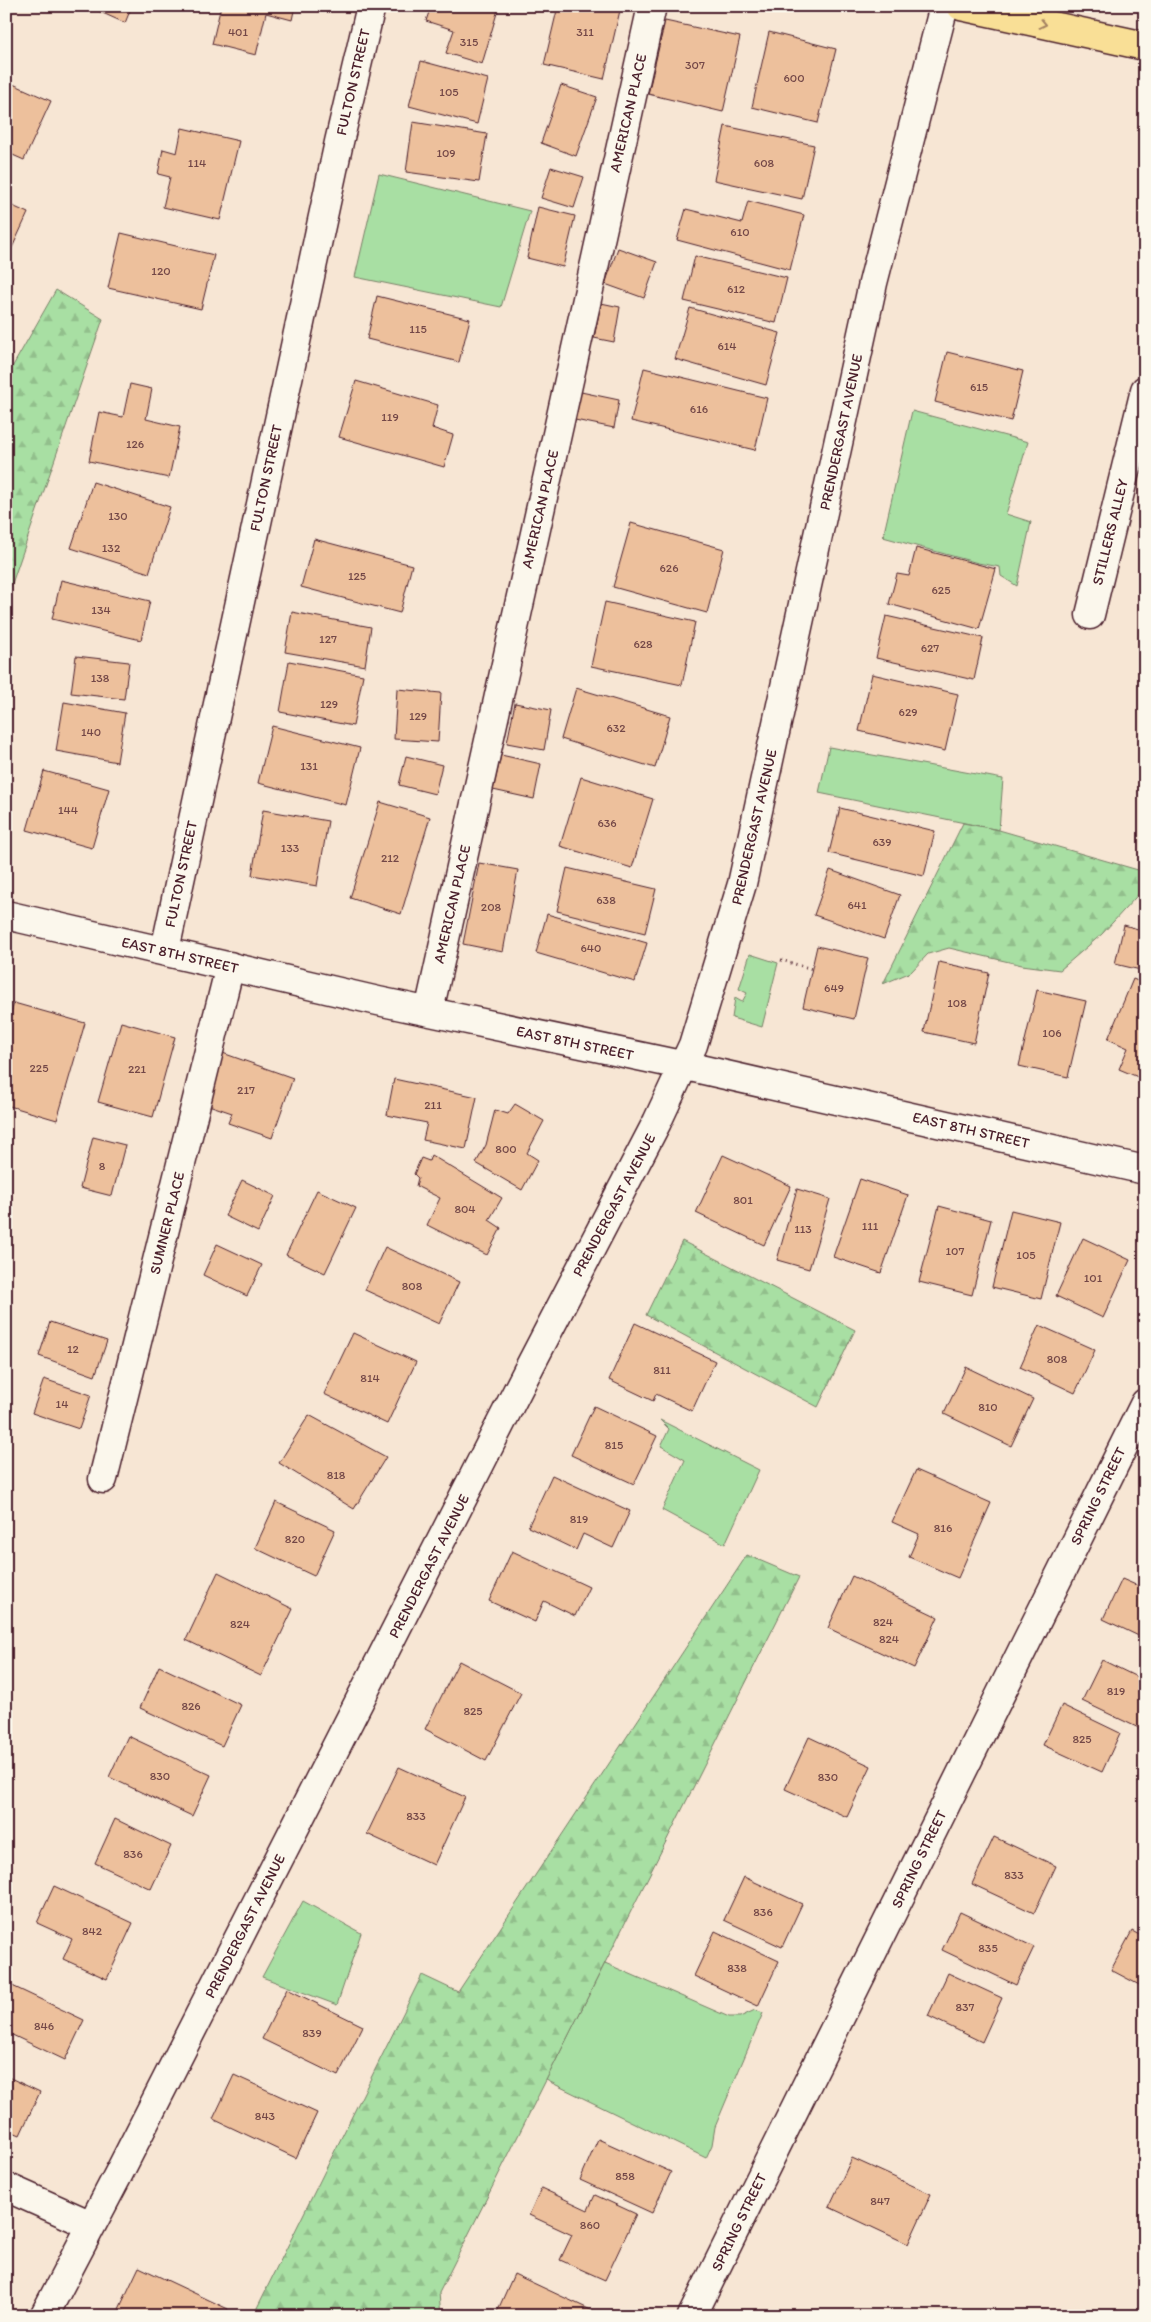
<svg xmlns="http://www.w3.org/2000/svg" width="1151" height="2322" font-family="Itim,sans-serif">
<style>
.green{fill:#a8dfa3;stroke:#797f67}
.forest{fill:url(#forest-firs);stroke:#797f67}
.building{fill:#edc09c;stroke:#4a1f2b}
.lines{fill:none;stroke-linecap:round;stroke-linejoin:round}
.minor-casing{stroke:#4a1f2b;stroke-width:31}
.primary-casing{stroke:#4a1f2b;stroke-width:31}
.path{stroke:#4a1f2b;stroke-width:3;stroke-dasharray:1 4;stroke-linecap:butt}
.minor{stroke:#fbf7ec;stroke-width:28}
.primary{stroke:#f9df96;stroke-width:28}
.oneway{stroke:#a27f60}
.labels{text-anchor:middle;stroke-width:4;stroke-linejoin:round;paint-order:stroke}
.number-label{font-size:12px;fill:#734747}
.street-label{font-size:15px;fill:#4a1f2b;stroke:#fbf7ec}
</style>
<defs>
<pattern id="forest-firs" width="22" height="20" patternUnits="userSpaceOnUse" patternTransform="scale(1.25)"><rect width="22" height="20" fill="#a8dfa3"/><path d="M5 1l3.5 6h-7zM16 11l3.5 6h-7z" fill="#92bf8c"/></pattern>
</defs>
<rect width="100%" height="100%" fill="#f7e6d4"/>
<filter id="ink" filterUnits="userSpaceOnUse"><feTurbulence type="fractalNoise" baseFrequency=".02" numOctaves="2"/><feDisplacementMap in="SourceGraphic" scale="10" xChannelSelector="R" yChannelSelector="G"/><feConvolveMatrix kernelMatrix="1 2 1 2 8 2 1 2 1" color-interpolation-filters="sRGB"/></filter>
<g filter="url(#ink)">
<path class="green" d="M379,174L530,211L501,307L355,277Z
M912,411L1028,442L1006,514L1031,522L1017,586L1001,576L1000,567L978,563L883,537Z
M829,747L1003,779L999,830L819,793Z
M750,954L778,963L762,1027L732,1018L735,998L742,1002L747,993L739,989Z
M660,1420L759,1470L725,1544L662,1510L685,1460L661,1446L669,1429Z
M303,1901L361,1933L337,2005L262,1977Z
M605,1963L729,2017H740L755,2010L763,2013L715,2127L712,2145L706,2158L546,2080Z"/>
<path class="forest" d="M56,290L103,319L6,601V378Z
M963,823L999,830L1145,872V887L1102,934L1060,970L1022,965L949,948L928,954L911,972L883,984Z
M682,1241L855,1330L818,1407L646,1315Z
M747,1555L799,1577L439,2293L441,2316H253L422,1975L458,1992Z"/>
<path class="building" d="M87,6H132L125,23Z
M221,6H295L292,20L266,13L256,55L212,44Z
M431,6H499L482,64L446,53L454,30L426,21Z
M558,6H621L604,79L544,65Z
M665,21L740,37L723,112L648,94Z
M769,32L836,49L818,123L752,107Z
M421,61L488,79L477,124L409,106Z
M6,81L51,101L24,160L6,152Z
M561,85L597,97L576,156L541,143Z
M413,122L487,134L479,182L406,172Z
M725,126L814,145L802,199L714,180Z
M182,128L239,141L220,220L163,207L170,177L158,174L163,149L177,153Z
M551,167L584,177L574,208L541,198Z
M748,201L804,215L790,270L677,240L686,209L742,223Z
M6,203L28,213L6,261Z
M538,207L575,216L563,267L527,258Z
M121,233L214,255L201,309L108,288Z
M618,248L657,262L644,298L605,284Z
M695,256L787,278L776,323L684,301Z
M377,296L470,319L459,362L367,339Z
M601,303L620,307L614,342L594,338Z
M690,308L780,333L766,385L675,359Z
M947,352L1023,371L1011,421L935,402Z
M644,368L767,398L755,450L631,421Z
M356,381L438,405L432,428L453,435L444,467L339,437Z
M130,384L152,389L146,419L180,427L169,478L89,461L99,412L123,417Z
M581,392L619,400L614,428L575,420Z
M93,482L170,507L149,573L71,548Z
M631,523L724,549L707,613L613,587Z
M314,539L412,565L400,613L301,587Z
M916,548L996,569L979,629L889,604L897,574L909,576Z
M61,580L150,601L141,640L52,619Z
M605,602L695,622L682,685L591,666Z
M292,612L371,627L365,666L285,652Z
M886,616L983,638L974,680L876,658Z
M76,656L129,662L124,699L71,693Z
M289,661L363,675L353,726L280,712Z
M872,674L958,694L945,751L859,731Z
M576,688L670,716L655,768L561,739Z
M397,689L441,693L438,742L394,739Z
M64,702L125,713L117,762L56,751Z
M515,703L551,710L544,750L507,743Z
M272,726L360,748L346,805L258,783Z
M501,755L541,764L534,799L493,790Z
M406,756L442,765L435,794L399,785Z
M44,771L109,789L92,848L27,830Z
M581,777L653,799L632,868L560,846Z
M380,802L430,817L401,914L350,898Z
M840,808L935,831L924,876L829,853Z
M263,810L328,821L317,886L252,875Z
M479,863L518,870L503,952L463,944Z
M567,868L656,889L645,933L557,911Z
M830,870L900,895L884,939L814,915Z
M547,914L647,943L635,982L536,953Z
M1124,925L1145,931V971L1115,964Z
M817,946L868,958L854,1019L803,1007Z
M939,962L989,973L974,1043L924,1032Z
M1133,979L1145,984V1080L1119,1069L1128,1048L1108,1039Z
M1037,990L1086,1001L1068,1077L1019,1066Z
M14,1003L85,1023L57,1120L6,1105V1030Z
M121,1022L175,1037L153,1117L98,1102Z
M217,1051L293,1078L272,1138L228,1123L232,1113L200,1102Z
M394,1079L477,1097L466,1149L423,1140L427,1123L387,1115Z
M515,1104L544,1121L527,1153L538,1160L522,1190L476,1163L486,1145L495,1110L508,1114Z
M93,1137L125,1145L112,1196L80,1188Z
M431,1155L502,1198L489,1220L501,1228L487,1255L427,1225L440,1198L416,1186L418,1178L414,1174L421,1158L429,1161Z
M723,1155L791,1186L764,1245L696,1213Z
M860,1179L908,1195L881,1273L833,1257Z
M242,1180L275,1196L258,1232L225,1216Z
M797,1189L830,1199L809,1269L777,1260Z
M317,1190L356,1208L325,1273L286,1255Z
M939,1206L991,1220L972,1295L919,1282Z
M1011,1210L1060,1222L1041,1299L992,1287Z
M1083,1238L1130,1260L1103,1318L1056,1296Z
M217,1244L262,1265L247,1296L203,1275Z
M385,1247L459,1282L439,1324L365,1290Z
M50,1322L107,1341L95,1376L39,1356Z
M635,1323L715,1361L692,1411L656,1394L653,1401L609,1380Z
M1039,1325L1095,1350L1075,1393L1020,1367Z
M353,1333L416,1362L387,1424L324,1394Z
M966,1367L1033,1399L1011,1446L944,1414Z
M44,1379L91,1395L79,1429L32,1413Z
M594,1406L657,1436L634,1484L571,1455Z
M309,1415L386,1457L354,1509L279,1463Z
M916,1470L991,1503L958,1578L909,1557L919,1534L892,1522Z
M552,1475L630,1511L613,1548L583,1534L576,1550L528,1527Z
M276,1502L335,1530L314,1576L255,1548Z
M512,1551L589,1587L575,1616L544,1601L535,1622L489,1601Z
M218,1572L293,1609L261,1676L186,1640Z
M852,1576L938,1617L914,1668L828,1628Z
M1122,1579L1145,1589V1639L1103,1619Z
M1102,1660L1145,1681V1731L1082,1701Z
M459,1661L521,1693L486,1761L425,1729Z
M159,1666L241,1705L222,1746L140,1708Z
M1062,1705L1120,1733L1102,1772L1043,1745Z
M128,1736L211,1775L192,1816L109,1777Z
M809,1737L871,1766L847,1817L785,1789Z
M399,1767L465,1797L434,1865L367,1834Z
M115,1819L171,1846L151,1889L95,1863Z
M994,1837L1056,1866L1034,1913L972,1884Z
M744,1877L802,1904L782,1947L724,1920Z
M54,1886L133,1923L107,1979L63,1959L72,1939L37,1923Z
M960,1912L1034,1947L1016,1985L942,1950Z
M715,1931L779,1961L758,2006L694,1976Z
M1132,1931L1145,1938V1988L1111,1970Z
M948,1973L1002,1998L982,2042L928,2016Z
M6,1983L84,2020L65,2060L6,2032Z
M287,1989L363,2026L338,2076L262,2039Z
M234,2075L317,2113L296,2158L213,2119Z
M6,2076L40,2092L20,2135L6,2129Z
M598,2139L671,2172L652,2213L580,2180Z
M852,2158L931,2194L908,2244L829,2207Z
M541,2188L588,2210L595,2195L636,2214L605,2280L560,2260L572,2235L529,2215Z
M139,2267L228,2309L225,2316H133L119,2309Z
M514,2274L595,2312L593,2316H506L497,2312Z
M1011,2310L1023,2316H1008Z"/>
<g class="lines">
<g class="minor-casing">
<path id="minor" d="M1090,615L1145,390
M6,915L378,1001L695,1068L1145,1170
M165,950L339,142L371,6
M429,1011L652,6
M103,1479L230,966
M6,2187L91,2225
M44,2316L119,2173L531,1364L657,1122L693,1045L742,884L873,283L944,6
M692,2316L1145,1403"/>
</g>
<g class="primary-casing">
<path id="primary" d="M961,6L1145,46"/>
</g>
<path class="path" d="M781,960L812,969"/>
<use href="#minor" class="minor"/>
<use href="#primary" class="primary"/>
</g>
<defs><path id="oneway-chevron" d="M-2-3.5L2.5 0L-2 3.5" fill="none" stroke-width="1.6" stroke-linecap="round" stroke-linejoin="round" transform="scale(1.25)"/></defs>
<use class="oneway" href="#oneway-chevron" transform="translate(1043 24) rotate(12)"/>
</g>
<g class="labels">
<g class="number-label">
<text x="238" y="36">401</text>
<text x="585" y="36">311</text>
<text x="469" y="46">315</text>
<text x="695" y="69">307</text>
<text x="794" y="82">600</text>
<text x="449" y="96">105</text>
<text x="446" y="157">109</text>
<text x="197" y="167">114</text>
<text x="764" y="167">608</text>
<text x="740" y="236">610</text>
<text x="161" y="275">120</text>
<text x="736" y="293">612</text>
<text x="418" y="333">115</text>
<text x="727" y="350">614</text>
<text x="979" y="391">615</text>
<text x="699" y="413">616</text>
<text x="390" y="421">119</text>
<text x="135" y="448">126</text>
<text x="118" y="520">130</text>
<text x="111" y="552">132</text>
<text x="669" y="572">626</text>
<text x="357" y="580">125</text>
<text x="941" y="594">625</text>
<text x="101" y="614">134</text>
<text x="328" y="643">127</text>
<text x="643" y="648">628</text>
<text x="930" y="652">627</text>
<text x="100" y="682">138</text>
<text x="329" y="708">129</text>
<text x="908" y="716">629</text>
<text x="418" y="720">129</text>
<text x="616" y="732">632</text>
<text x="91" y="736">140</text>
<text x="309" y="770">131</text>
<text x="68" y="814">144</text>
<text x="607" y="827">636</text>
<text x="882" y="846">639</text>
<text x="290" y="852">133</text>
<text x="390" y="862">212</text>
<text x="606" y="904">638</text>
<text x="857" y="909">641</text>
<text x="491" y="911">208</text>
<text x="591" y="952">640</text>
<text x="834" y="992">649</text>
<text x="957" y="1007">108</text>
<text x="1052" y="1037">106</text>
<text x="39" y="1072">225</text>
<text x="137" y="1073">221</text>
<text x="246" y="1094">217</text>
<text x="433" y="1109">211</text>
<text x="506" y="1153">800</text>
<text x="102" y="1170">8</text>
<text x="743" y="1204">801</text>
<text x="465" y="1213">804</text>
<text x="870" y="1230">111</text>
<text x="803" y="1233">113</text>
<text x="955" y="1255">107</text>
<text x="1026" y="1259">105</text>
<text x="1093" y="1282">101</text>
<text x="412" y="1290">808</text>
<text x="73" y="1353">12</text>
<text x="1057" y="1363">808</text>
<text x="662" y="1374">811</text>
<text x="370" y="1382">814</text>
<text x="62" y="1408">14</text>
<text x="988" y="1411">810</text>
<text x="614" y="1449">815</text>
<text x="336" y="1479">818</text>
<text x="579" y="1523">819</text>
<text x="943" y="1532">816</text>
<text x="295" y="1543">820</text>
<text x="883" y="1626">824</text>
<text x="240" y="1628">824</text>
<text x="889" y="1643">824</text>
<text x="1116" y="1695">819</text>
<text x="191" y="1710">826</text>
<text x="473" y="1715">825</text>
<text x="1082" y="1743">825</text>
<text x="160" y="1780">830</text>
<text x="828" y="1781">830</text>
<text x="416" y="1820">833</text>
<text x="133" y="1858">836</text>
<text x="1014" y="1879">833</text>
<text x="763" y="1916">836</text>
<text x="92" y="1935">842</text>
<text x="988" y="1952">835</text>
<text x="737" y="1972">838</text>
<text x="965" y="2011">837</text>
<text x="44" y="2030">846</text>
<text x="312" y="2037">839</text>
<text x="265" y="2120">843</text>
<text x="625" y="2180">858</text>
<text x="880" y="2205">847</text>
<text x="590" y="2229">860</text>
</g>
<g class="street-label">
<text transform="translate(353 82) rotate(-77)" y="5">FULTON STREET</text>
<text transform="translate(628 113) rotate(-77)" y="5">AMERICAN PLACE</text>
<text transform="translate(841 432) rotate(-78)" y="5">PRENDERGAST AVENUE</text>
<text transform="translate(266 478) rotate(-78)" y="5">FULTON STREET</text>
<text transform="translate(540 509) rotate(-77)" y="5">AMERICAN PLACE</text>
<text transform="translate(1110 532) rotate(-76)" y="5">STILLERS ALLEY</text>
<text transform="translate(754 827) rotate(-77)" y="5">PRENDERGAST AVENUE</text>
<text transform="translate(181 874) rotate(-78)" y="5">FULTON STREET</text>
<text transform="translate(452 904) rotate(-77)" y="5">AMERICAN PLACE</text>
<text transform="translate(180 955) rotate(13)" y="5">EAST 8TH STREET</text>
<text transform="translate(575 1043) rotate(12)" y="5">EAST 8TH STREET</text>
<text transform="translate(971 1130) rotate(13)" y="5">EAST 8TH STREET</text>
<text transform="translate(614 1205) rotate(-62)" y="5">PRENDERGAST AVENUE</text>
<text transform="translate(167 1223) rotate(-76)" y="5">SUMNER PLACE</text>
<text transform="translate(1098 1496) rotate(-64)" y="5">SPRING STREET</text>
<text transform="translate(429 1566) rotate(-63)" y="5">PRENDERGAST AVENUE</text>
<text transform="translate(919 1859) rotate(-64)" y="5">SPRING STREET</text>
<text transform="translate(245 1926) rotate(-63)" y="5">PRENDERGAST AVENUE</text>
<text transform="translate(739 2222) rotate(-64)" y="5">SPRING STREET</text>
</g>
</g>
<rect width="1151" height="2322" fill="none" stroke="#fbf7ec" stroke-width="25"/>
<rect x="12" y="12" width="1126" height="2297" fill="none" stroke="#4a1f2b" stroke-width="2" filter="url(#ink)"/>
</svg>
